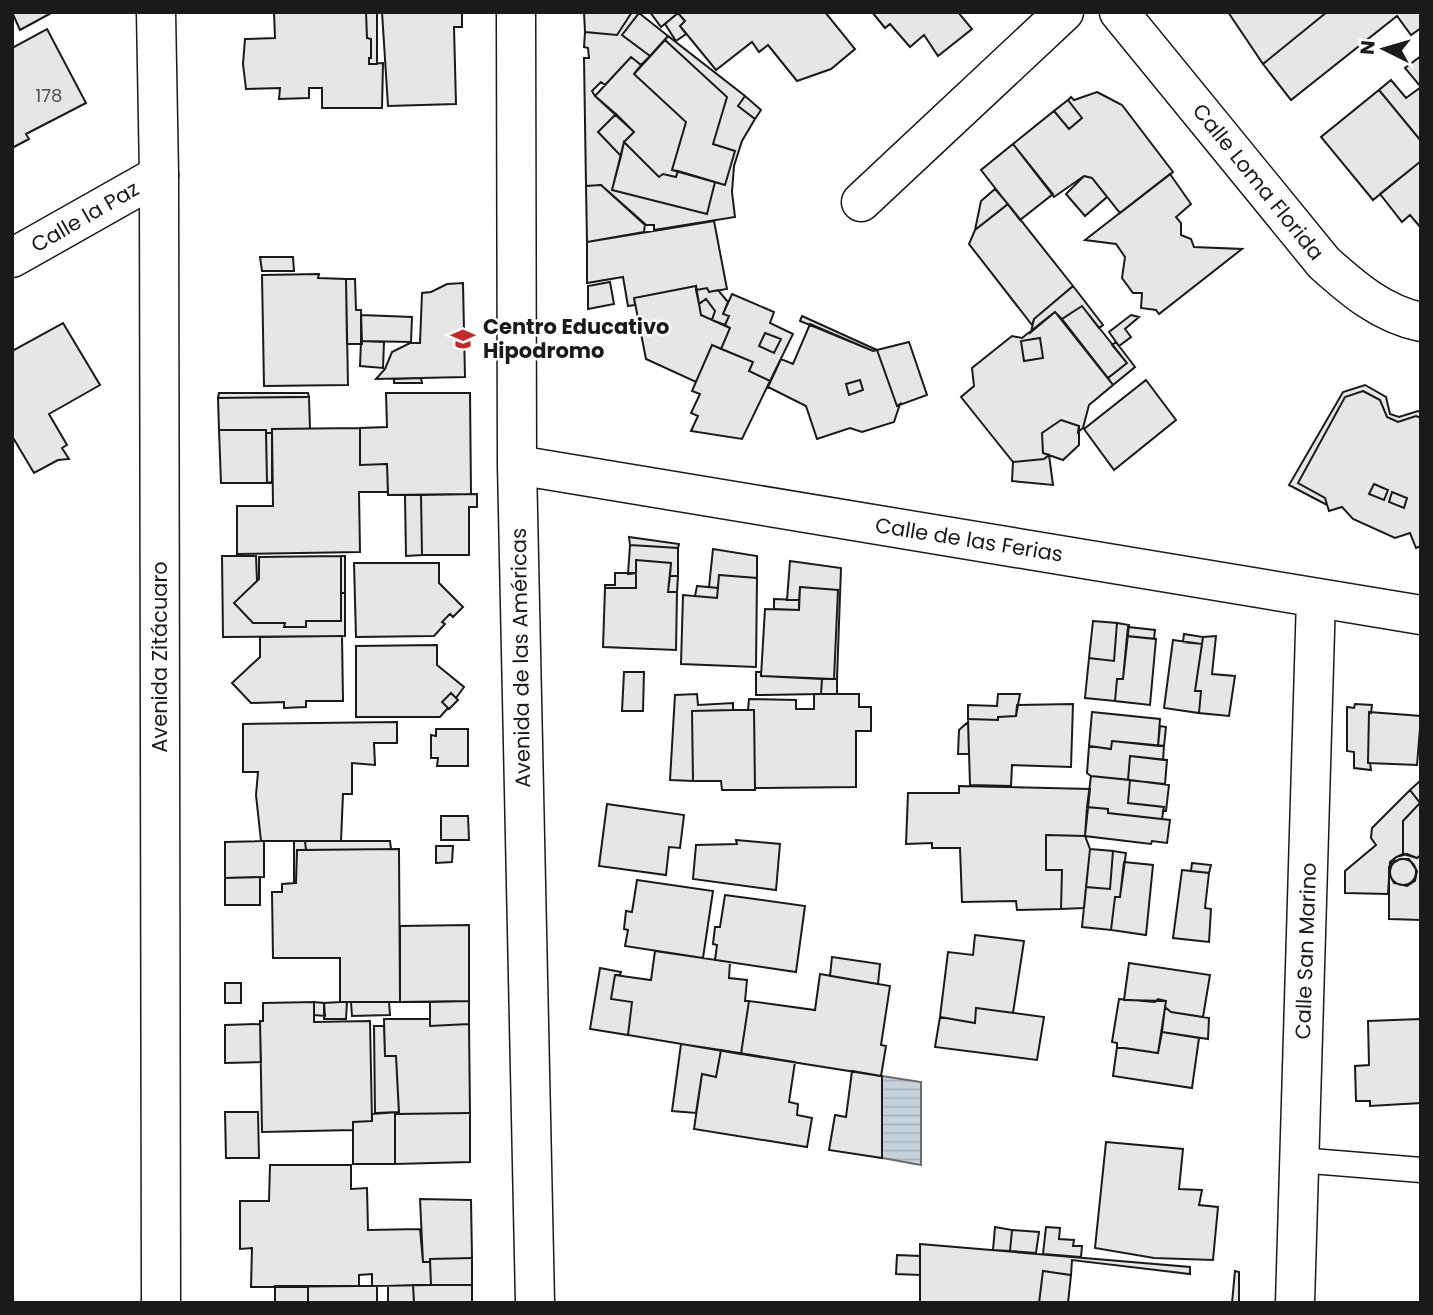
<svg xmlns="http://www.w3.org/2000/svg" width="1433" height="1315" font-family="Poppins,sans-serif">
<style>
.water{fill:url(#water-rules);stroke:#6a6a6a;stroke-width:2}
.building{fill:#e6e6e6;stroke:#1a1a1a;stroke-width:2;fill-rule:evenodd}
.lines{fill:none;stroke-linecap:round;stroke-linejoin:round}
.lane-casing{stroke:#1a1a1a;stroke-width:27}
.street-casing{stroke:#1a1a1a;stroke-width:41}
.secondary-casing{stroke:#1a1a1a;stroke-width:41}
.lane{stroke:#fff;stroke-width:24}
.street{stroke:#fff;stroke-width:38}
.secondary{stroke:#fff;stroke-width:38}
.labels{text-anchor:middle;stroke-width:5;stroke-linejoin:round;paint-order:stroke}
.number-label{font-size:18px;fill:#4d4d4d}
.street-label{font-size:21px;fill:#1a1a1a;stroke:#fff}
.poi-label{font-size:21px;font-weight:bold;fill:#1a1a1a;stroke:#fff;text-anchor:start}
</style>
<defs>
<pattern id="water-rules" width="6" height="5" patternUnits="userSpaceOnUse" patternTransform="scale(1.75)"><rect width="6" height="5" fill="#c6d2dc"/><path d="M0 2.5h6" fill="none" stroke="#aab4bc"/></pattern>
</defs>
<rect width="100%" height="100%" fill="#fff"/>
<path class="water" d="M882,1076L921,1082V1165L882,1158Z"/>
<path class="building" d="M12,12H53L20,30Z
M274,12H366L367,38L371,39V58H369V64L383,63L382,108H322V88H309V98L279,99L280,88L246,89L243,64L245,39L275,38Z
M366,12H377V64H369V58H371V39L367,38Z
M382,12H462V27H454L456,104L388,106Z
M584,12H632L617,35L585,32Z
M632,12L639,13L622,35L650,56L641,65L631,57L605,85L601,82L592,91L595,96L616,114L598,132L621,156L612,190L707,214L715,182L725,185L735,151L713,144L727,97L665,40L668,36L745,96L738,106L755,119L742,141L734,166L732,192L735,217L654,230V225H645L601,185L586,186L584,58H589L588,48L584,47L585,32L617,35Z
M650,12H825L855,49L831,69L797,81L768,45L759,52L752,42L716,70L680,26L685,21L678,13L661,27Z
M872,12H958L972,29L938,56L924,35L910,47L890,24L885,28Z
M1228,12H1327L1263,64Z
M1327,12H1421V28L1411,35L1397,16L1291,100L1263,64Z
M639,13L668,36L650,56L622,35Z
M678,13L685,21L680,26L686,34L676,41L665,24Z
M47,29L86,103L26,134L29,139L12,148V48Z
M665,40L727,97L713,144L735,151L725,185L672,170L686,122L634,74Z
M1421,56V141L1379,90L1391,80L1406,98L1421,87L1405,68Z
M631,57L641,65L634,74L686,122L672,170L678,171L676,177L663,174L659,177L624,142L634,132L595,96Z
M1379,90L1421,141V161L1373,200L1321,137Z
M1097,92L1122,105L1173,172L1120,213L1092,178L1084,176L1054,197L1013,144L1054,111L1069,129L1082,118L1068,100L1071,97L1074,100Z
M745,96L761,110L755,119L738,106Z
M1068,100L1082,118L1069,129L1054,111Z
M616,114L634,132L624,142L621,156L598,132Z
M624,142L659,177L663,174L676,177L678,171L715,182L707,214L612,190Z
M1013,144L1053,194L1020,220L981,170Z
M1421,161V228L1410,215L1402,222L1380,194Z
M1170,174L1191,204L1176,217L1181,223V235L1191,239L1194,247L1242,249L1159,314L1156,310L1141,308L1142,293H1133L1122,278L1125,257L1116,244L1085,240Z
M1084,176L1092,178L1107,197L1085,216L1066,194Z
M601,185L645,224L644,232L587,242L586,186Z
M995,189L1008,204L975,230L981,201Z
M1008,204L1073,286L1034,319L1032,325L969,244L975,230Z
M714,221L727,289L709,292L707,288L696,290V286L634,298L635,305L628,306L623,277L587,283V242Z
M260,257H293L294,271H262Z
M319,274L318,278L346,279L348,385L264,386L262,275Z
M346,279H355L356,310H361L362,344H347Z
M610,282L614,304L588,309V286Z
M463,283L465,377L376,379L385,369L392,352L410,343H420L422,293L431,292L447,284Z
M696,286L701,315L730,328L721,349L712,345L696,382L646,359L634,298Z
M1073,286L1103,325L1099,328L1082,306L1062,319L1055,312L1031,332L1034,319Z
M707,288L709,292L718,290L728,302L723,314L729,316L725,325L712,320L715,311L706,299L699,304L696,290Z
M732,294L774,312L770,323L793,334L770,381L749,371L753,362L721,349L730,328L725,325L729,316L723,314ZM765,333L781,339L774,353L759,346Z
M706,299L715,311L712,320L701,315L699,304Z
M1082,306L1127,363L1108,378L1062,319Z
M1055,312L1113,385L1089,405L1083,428L1078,432L1079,426L1061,420L1042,433L1043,453L1049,455L1044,459L1013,462L961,397L974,386L972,368L1012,336L1022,338ZM1040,338L1043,358L1024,361L1021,341Z
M361,315L412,317L411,342L361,341Z
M1131,315L1139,317L1125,329L1131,337L1119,346L1109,332Z
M802,316L877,350L873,351L800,321Z
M63,323L100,385L49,414L67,445L62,448L69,459L58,460L34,473L12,436V351Z
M810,324L873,351L877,350L897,406L900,404L894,422L862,432L850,428L817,439L806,406L768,387L781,359L793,364ZM860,380L863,390L849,395L846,384Z
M765,333L781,339L774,353L759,346Z
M1040,338L1043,358L1024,361L1021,341Z
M361,341L384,342L383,368L360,366Z
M909,342L927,395L897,406L877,350Z
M1116,342L1135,367L1113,385L1108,378L1127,363L1112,345Z
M712,345L753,362L749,371L770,381L742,439L691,431L698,416L691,413L700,394L692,391Z
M421,378L422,383H394V379Z
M860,380L863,390L849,395L846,384Z
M1146,380L1176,420L1114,470L1084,429Z
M1365,385L1386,397L1390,414L1399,417L1418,411L1421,412V418L1416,416L1398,422L1387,417L1380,400L1363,391L1345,397L1298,483L1325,498L1327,505L1289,485L1343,392Z
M1363,391L1380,400L1387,417L1398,422L1416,416L1421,418V546L1416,548L1410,533L1395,538L1353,519L1342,507L1329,511L1325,498L1298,483L1345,397ZM1374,484L1388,490L1384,500L1369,494ZM1392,492L1407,498L1404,508L1389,502Z
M219,393H308L309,397L218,398Z
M386,393H470L471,494L388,495L387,464L360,465V428L387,427Z
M293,397H309L310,429H272V433H266V430H219L218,398Z
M1061,420L1079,426V445L1063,460L1043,453L1042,433Z
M360,428V465L387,464L388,492H359L360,552L237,554V506H273L272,429Z
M219,430H266L267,483H221Z
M266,433H272V482L267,483Z
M1049,455L1053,485L1012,481L1013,462L1044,459Z
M1374,484L1388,490L1384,500L1369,494Z
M1392,492L1407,498L1404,508L1389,502Z
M477,494V507H469V555H422L421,495Z
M405,495H421L422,555L406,556Z
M629,537L679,544L678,548L630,545Z
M630,545L678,548V576H670L671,563L636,560V573L628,574Z
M713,549L757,556V578L719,575L718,588L709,587Z
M222,556H256L257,581L234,603L253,623H285L284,627H306V621H341V593H345V636L223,637Z
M341,556H345V593H341Z
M341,556V621H306V627H284L285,623H253L234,603L259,579V557Z
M636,560L671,563L668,592H677L676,650L603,647L605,588H636Z
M790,561L841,568L837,679H834L838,590L800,587L799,600H787Z
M354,563H439V583L463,607L453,617L450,614L442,622L445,624L434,636L356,637Z
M615,573H636V588H605V585H615Z
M719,575L757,578L756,667L681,664L683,595L717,598Z
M670,576H678L677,592H668Z
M697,586L718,588L717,598L695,596Z
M800,587L838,590L834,679L761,676L765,609L799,610Z
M774,599L799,600V610L774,609Z
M1093,621L1117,623L1114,661L1089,658Z
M1117,623L1129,625L1123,679H1117L1115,701L1085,698L1089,658L1114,661Z
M1128,627L1155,630L1154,639L1127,636Z
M1184,634L1203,637L1202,644L1183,642Z
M342,636L343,701H306V707L284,708V702L251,703L232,683L260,657V637Z
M1127,636L1156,639L1150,705L1115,701L1117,679H1123Z
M1216,636L1212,674L1235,676L1229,716L1199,713L1201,691H1195L1203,637Z
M1173,640L1202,644L1195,691H1201L1199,713L1164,708Z
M437,645V665L464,687L456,698L451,693L442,702L448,708L440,717H356V646Z
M624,672H644L643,711H622Z
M756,672H761V676L822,679L821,694L756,695Z
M822,679H837V694H821Z
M451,693L458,700L449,709L442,702Z
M697,694L698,705L733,703V710L692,711L693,781L670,780L675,695Z
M814,694H859V707H871V731H856V787L755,788L754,710H748L749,699L796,700V709H814Z
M998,694H1020L1016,716L998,717V720L968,719V705L997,706Z
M1073,704L1071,767L1012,765L1011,786L970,785L968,719L998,720V717L1016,716L1017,705Z
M1355,704L1372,705L1371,713L1369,712L1368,763H1370L1371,770L1354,768V752L1347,751V707L1354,708Z
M733,710H754L755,790H722L721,781H693L692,711Z
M1092,712L1160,719L1158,746L1112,741L1111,749L1089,746Z
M1369,712L1421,716L1417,765L1368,763Z
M397,722V743H374L375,765L352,763V794H343L341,841H261L256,795L258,772H243V724Z
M968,722L969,754H958L959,730Z
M1160,726L1166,727L1164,746H1158Z
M436,729H468V766H437L438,758H431V735L436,736Z
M1112,741L1164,746L1163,760L1130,756L1128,780L1091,776L1087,773L1089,746L1111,749Z
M1130,756L1167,760L1165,784L1128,780Z
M1091,776L1130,780L1128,803L1164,807L1162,819L1108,813V809L1087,807Z
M1130,780L1169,785L1166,811H1163L1164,807L1128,803Z
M1421,780V855L1417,858L1403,854V821L1420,803L1410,790Z
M959,786L1090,789L1085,836L1046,835V870H1062L1061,909L1017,910L1016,901L962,902L960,848H932V843L906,844L908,793H959Z
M1410,790L1420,803L1403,821V854L1396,857L1390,862L1388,894L1345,893V871L1376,845L1371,838L1372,828Z
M607,804L684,815L680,848L669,847L666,875L599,866Z
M1087,807L1108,809V813L1170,820L1167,843L1152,841L1151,844L1085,836Z
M441,816H468L469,840H441Z
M1046,835L1085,836L1090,849L1084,908L1061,909L1062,870H1046Z
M736,840L780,844L776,890L693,879L696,845L737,844Z
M261,841H264V877L225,878V842Z
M294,841H305L306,850H297L296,883H294Z
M305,841H390L391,849L306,850Z
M436,846H453L452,862L436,863Z
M399,849L400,1002H340V958H273L272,892H282V884L296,883L297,850Z
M1090,849L1113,851L1110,889L1086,887Z
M1113,851L1126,853L1120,897H1115L1111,930L1082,927L1086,887L1110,889Z
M1407,854L1417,858L1421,855V920L1389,919V867L1396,857ZM1400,859H1409L1417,871L1415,881L1407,886L1394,883L1389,874L1392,864Z
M1390 872a13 13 0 1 1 26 0a13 13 0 1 1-26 0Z
M1124,862L1153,865L1146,935L1111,930L1115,897H1120Z
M1192,863L1211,865L1209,873L1191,871Z
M1182,870L1209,873L1205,908L1211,909L1209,942L1173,938Z
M260,877V905H225V878Z
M637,880L713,891L703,958L625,946L628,930L624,929L626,911L632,912Z
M725,895L805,906L796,972L715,960L717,945L713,944L715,927H720Z
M469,925V1001L400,1002V926Z
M975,935L1024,941L1013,1013L976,1008L975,1023L940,1017L948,952L973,955Z
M655,951L730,962L729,978L747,980L745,1001H749L741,1054L628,1035L632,1002L611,999L615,975L651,980Z
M832,957L880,964L878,984L830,976Z
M1129,963L1210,975L1203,1017L1171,1012L1165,1007L1166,1001L1124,1000Z
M600,968L621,972L620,975H615L611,999L632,1002L628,1035L590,1029Z
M820,974L890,986L881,1045L886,1046L881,1076L741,1054L749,1001L815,1010Z
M225,983H241V1003H225Z
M1119,999L1155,1002L1158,999L1166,1001L1158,1053L1117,1047V1043L1112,1042Z
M469,1001V1024L430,1026V1002Z
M314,1002L324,1003L325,1016L314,1015Z
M340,1002H347L346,1019H324V1003Z
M351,1002H389L390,1015L352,1016Z
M263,1003L314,1002V1022L370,1021L372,1121L353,1122V1130L262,1132L260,1021H263Z
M1165,1007L1171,1012L1209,1018L1208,1039L1162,1032Z
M976,1008L1044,1017L1037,1060L935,1047L940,1017L975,1023Z
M384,1019H430V1026L469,1024L470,1113L399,1114L396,1056H385Z
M1420,1019L1421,1103L1370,1106V1101H1356L1355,1066L1369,1065L1368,1021Z
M260,1024L261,1062L225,1063V1025Z
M374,1026H384L385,1056H396L399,1112L375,1113Z
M1162,1032L1199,1038L1192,1088L1113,1076L1117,1047L1158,1053Z
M681,1044L721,1050L716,1077L702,1074L696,1113L672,1111Z
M721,1050L795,1062L789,1102L798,1104L797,1115L812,1118L807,1147L694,1129L702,1074L716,1077Z
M852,1071L882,1076V1158L829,1150L835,1115L846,1117Z
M225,1112H258L259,1158H226Z
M399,1112V1114H395V1164H353V1122L372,1121V1114Z
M470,1113V1162L395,1164V1114Z
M1106,1142L1183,1149L1179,1189L1202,1190L1199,1205L1218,1207L1213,1260L1154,1258L1095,1248Z
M270,1165H351V1189L367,1188L368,1230L420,1229L423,1262H430L431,1285L372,1286V1274L359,1275V1286L251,1287L252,1248L240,1249V1201H269Z
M420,1199L471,1200L472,1258L430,1259V1262H423Z
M995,1227L1012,1230L1010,1251L993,1250Z
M1046,1227L1060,1228L1059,1239L1074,1240L1073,1246H1082L1081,1257L1043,1254Z
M1012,1230L1039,1232L1036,1253L1010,1251Z
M920,1244L1190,1267V1274L1072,1260L1071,1275L1043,1271L1039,1303H920Z
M897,1255L920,1256V1275L896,1274Z
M472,1258V1285H431L430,1259Z
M1043,1271L1071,1275L1068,1303H1039Z
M1235,1271L1239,1272V1303H1232Z
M413,1285H472V1303H414Z
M413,1285L414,1302H388V1286Z
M275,1286H308V1303H275Z
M308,1286H377V1303H308Z"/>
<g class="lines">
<g class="lane-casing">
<path id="lane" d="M1299,1160L1421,1170"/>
</g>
<g class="street-casing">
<path id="street" d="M516,12L517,465L535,1303
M1119,12L1324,263C1353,289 1382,314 1421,322
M861,202L1064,12
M12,258L159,175
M517,465L1421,615
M1295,1303L1316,598"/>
</g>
<g class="secondary-casing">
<path id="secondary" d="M156,12L159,175L161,1303"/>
</g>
<use href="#lane" class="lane"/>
<use href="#street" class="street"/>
<use href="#secondary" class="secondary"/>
</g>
<defs>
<g id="school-bare" transform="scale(1.89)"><path d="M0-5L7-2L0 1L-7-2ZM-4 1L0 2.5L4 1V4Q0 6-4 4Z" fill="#c62828" stroke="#fff" stroke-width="2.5" paint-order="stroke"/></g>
</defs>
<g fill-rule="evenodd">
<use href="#school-bare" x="463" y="339"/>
</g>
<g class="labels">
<g class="number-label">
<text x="49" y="102">178</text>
</g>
<g class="street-label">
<text transform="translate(1258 182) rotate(51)" y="7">Calle Loma Florida</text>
<text transform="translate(85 217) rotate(-30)" y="7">Calle la Paz</text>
<text transform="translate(969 540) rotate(9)" y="7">Calle de las Ferias</text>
<text transform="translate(160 657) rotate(-90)" y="7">Avenida Zitácuaro</text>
<text transform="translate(521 658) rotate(-91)" y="7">Avenida de las Américas</text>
<text transform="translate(1306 951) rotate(-88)" y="7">Calle San Marino</text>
</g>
<g class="poi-label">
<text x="483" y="334">Centro Educativo<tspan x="483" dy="24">Hipodromo</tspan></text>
</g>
</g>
<rect width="1433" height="1315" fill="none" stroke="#1a1a1a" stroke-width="28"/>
<g transform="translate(1384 49) rotate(275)" stroke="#ffffff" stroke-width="5" paint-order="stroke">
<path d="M0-5L12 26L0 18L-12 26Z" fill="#1a1a1a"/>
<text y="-10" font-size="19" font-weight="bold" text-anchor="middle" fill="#1a1a1a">N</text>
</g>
</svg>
